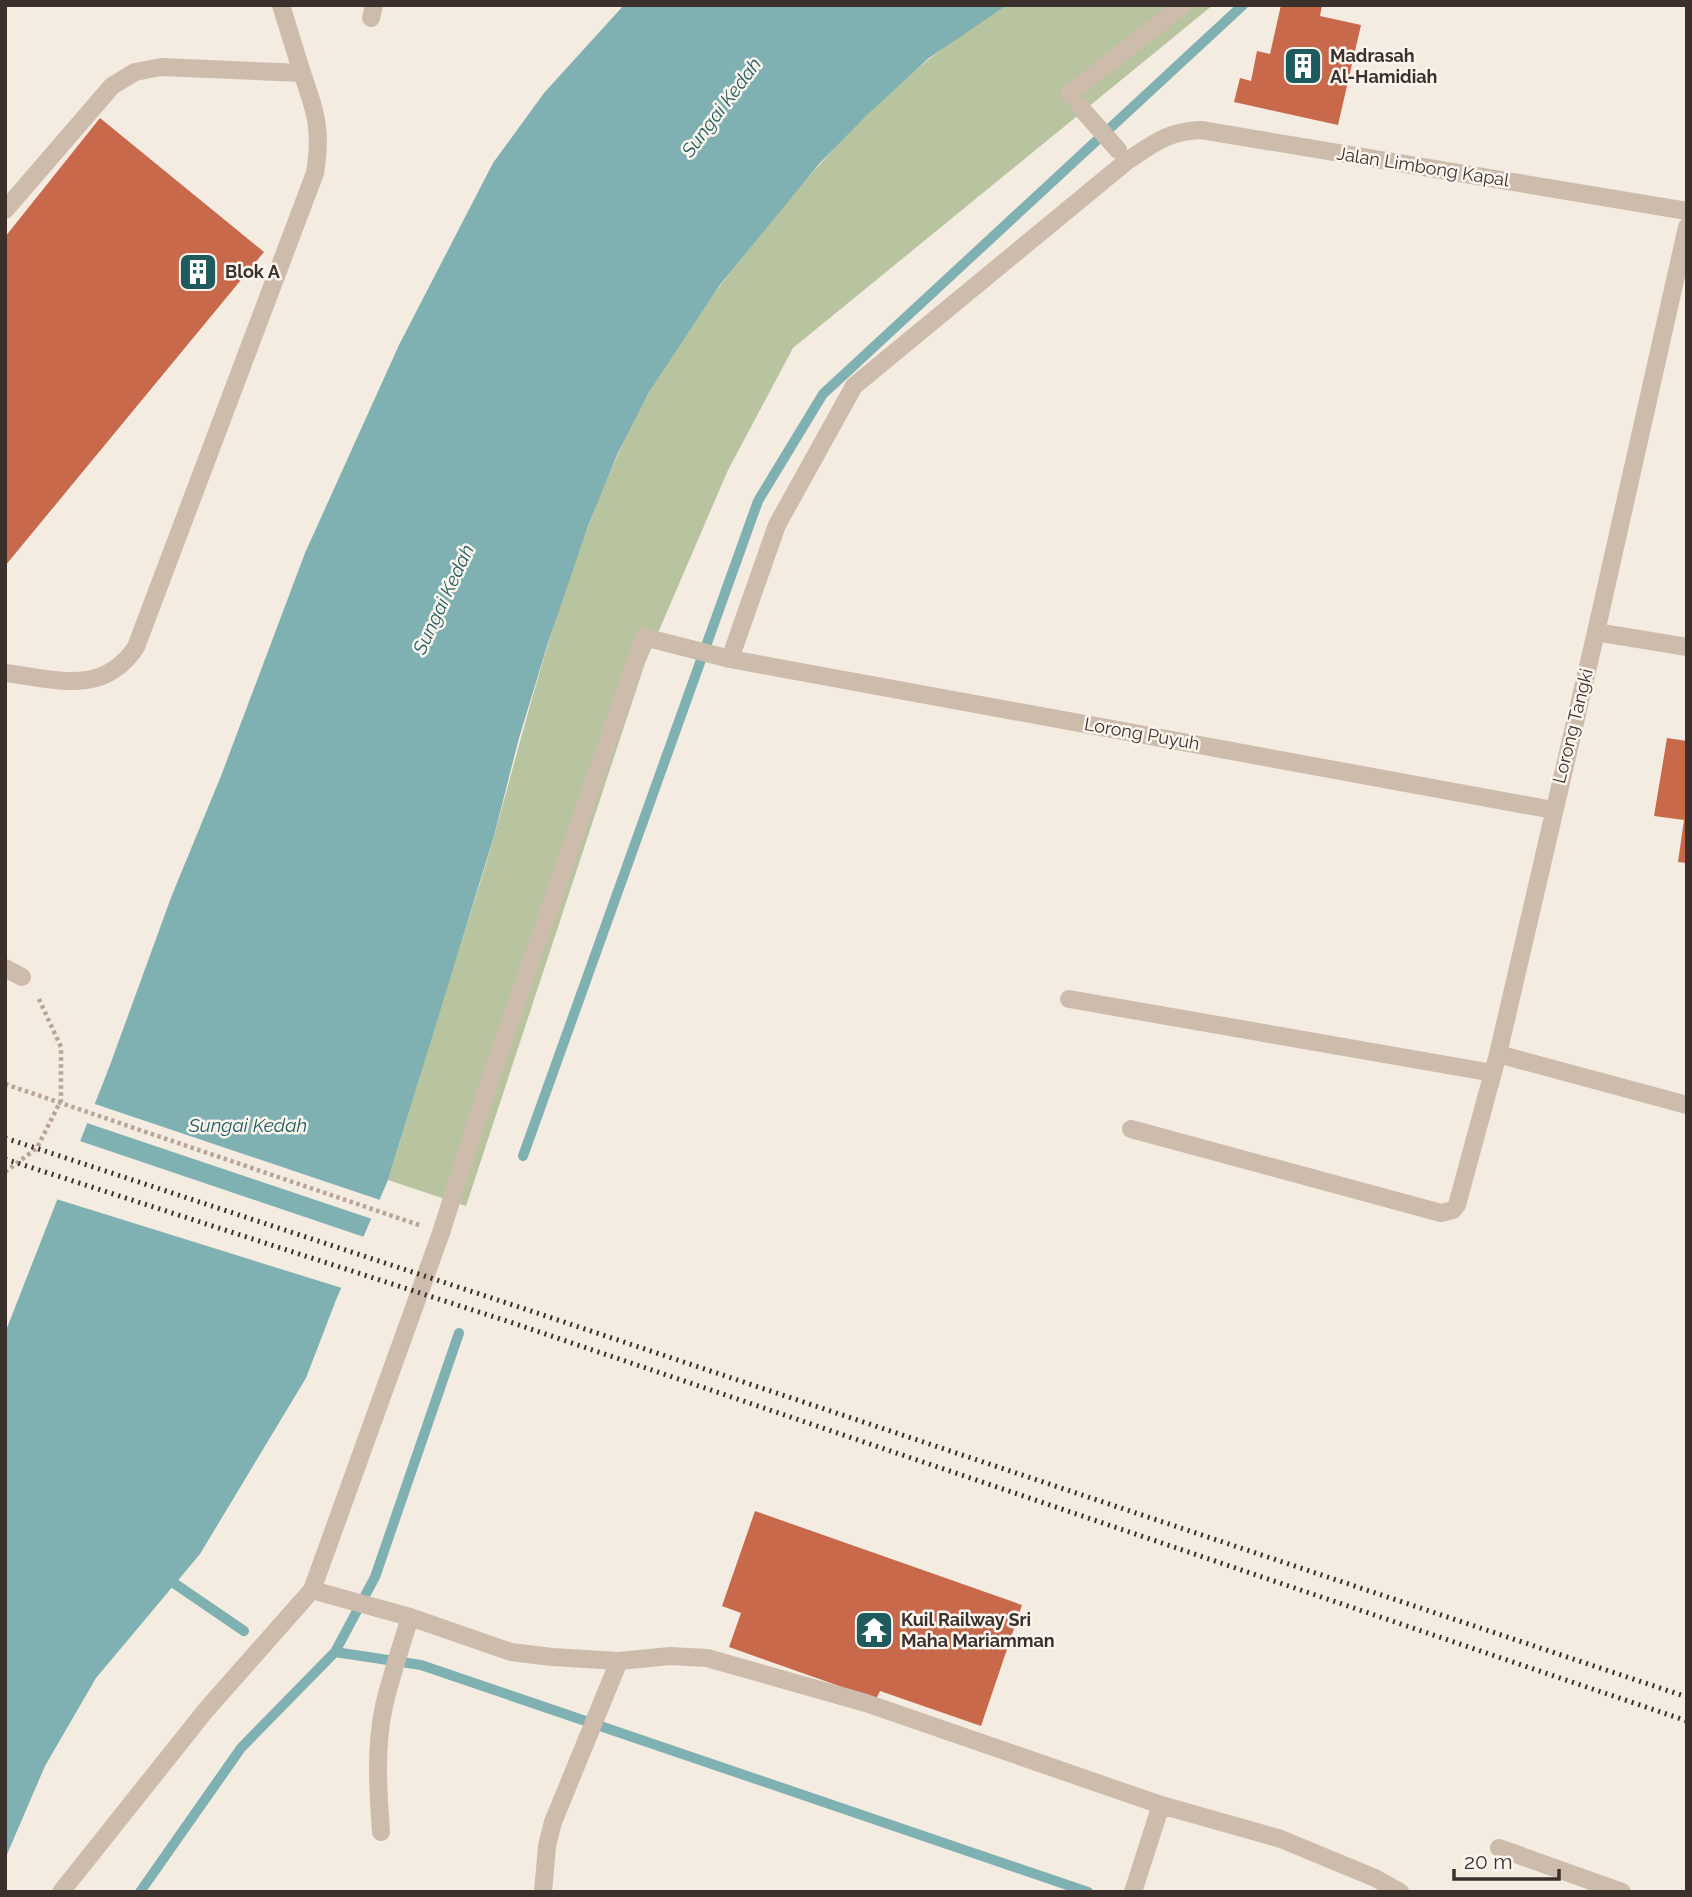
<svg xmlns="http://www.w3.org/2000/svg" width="1692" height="1897" font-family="Raleway,sans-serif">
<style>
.green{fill:#b8c4a0}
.water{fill:#7fb0b2}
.pier{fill:#f4ebe1}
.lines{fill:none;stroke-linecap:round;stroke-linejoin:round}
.stream{stroke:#7fb0b2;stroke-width:10}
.building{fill:#c8694b}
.path{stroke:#b9a596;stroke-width:4.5;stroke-dasharray:3.5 3.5;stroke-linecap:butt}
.service{stroke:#cdbbac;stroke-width:18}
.minor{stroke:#cdbbac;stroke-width:18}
.rail{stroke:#3b302b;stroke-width:5;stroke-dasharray:2 5;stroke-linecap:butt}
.labels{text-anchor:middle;stroke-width:5;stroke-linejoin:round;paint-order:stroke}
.poi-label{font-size:18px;font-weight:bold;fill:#3b302b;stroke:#fbf5ee;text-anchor:start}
.street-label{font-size:18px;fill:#3b302b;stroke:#fbf5ee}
.water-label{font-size:19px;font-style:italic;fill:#1f5a5e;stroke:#fbf5ee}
</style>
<rect width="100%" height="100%" fill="#f4ebe1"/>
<path class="green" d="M1007,5H1213L793,348L728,470L645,663L466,1206L388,1180C407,1121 423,1062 442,1003C459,947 479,890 495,833C536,684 574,531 648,394C685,326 735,266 784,206C848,129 920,56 1007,5Z"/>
<path class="water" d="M624,5H1007L929,58L868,114L819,164L719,286L649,392L617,455L588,526L548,643L519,738L494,836L388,1180L336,1300L306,1378L200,1554L96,1678L45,1766L5,1859V1333L110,1065L172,895L221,776L305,553L399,345L493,163L544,93Z"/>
<path class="pier" d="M92,1103L383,1201L375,1220L84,1122Z
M77,1140L367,1238L345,1289L53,1198Z"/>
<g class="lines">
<path class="stream" d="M523,1156L758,501L823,394L1243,5
M165,1577L244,1631
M335,1652L421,1665L1088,1892
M140,1892L241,1748L335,1652L375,1577L459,1333"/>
</g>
<path class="building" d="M1281,5H1322L1320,16L1361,25L1338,125L1234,102L1240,78L1251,81L1257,51L1270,54Z
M100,118L264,252L5,566V237Z
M1667,738L1687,741V863L1678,862L1684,820L1654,816Z
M755,1511L1022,1605L981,1726L880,1691L876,1699L729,1647L741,1613L722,1606Z"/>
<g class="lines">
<path class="path" d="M5,1084L419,1225
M5,1172L37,1148L61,1100V1047L38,997"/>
<path class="service" d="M281,5L302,73
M371,18L374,5
M1069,94L1183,5
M1079,106L1118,150
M312,1590L441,1233L486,1091L644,637
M1499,1848L1622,1892"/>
<path class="minor" d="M5,210L112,86L135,72L161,67L302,73C316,112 322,131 315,173L136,647C103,697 55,679 5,673
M1596,632L1687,647
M644,637L730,659L1553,810
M730,659L777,525L854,386L1127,161C1153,144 1168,131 1201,130L1687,211
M5,968L22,977
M1069,999L1493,1073
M1498,1054L1687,1105
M1131,1129L1441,1213L1453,1210L1457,1205L1498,1054L1596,632L1687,227
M381,1832C378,1790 375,1747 384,1706C391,1676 401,1647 410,1617
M61,1892L206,1710L312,1590L410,1617L511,1652L552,1657L619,1661L670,1656L707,1658L866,1703L1161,1805L1281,1839L1375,1878L1400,1892
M543,1892L547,1846L553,1822L619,1661
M1133,1892L1161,1805"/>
<path class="rail" d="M5,1138L522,1308L1687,1697
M5,1159L516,1324L1687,1721"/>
</g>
<defs>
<g id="building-square" transform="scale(2.0125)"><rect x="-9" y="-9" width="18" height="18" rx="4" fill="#1f5a5e" stroke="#fbf5ee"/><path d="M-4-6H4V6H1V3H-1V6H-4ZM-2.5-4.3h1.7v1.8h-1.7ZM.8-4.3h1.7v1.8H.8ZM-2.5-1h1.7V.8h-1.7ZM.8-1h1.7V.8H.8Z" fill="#fff"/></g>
<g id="temple-square" transform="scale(2.0125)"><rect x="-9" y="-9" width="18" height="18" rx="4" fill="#1f5a5e" stroke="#fbf5ee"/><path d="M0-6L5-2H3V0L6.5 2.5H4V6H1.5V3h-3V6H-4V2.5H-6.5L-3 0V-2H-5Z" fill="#fff"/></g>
</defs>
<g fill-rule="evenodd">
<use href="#building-square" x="1303" y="66"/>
<use href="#building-square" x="198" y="272"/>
<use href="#temple-square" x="874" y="1630"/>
</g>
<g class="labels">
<g class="poi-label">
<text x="1330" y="62">Madrasah<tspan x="1330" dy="21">Al-Hamidiah</tspan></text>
<text x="225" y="278">Blok A</text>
<text x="901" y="1626">Kuil Railway Sri<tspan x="901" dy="21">Maha Mariamman</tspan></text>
</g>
<g class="street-label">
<text transform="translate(1423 167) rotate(9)" y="6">Jalan Limbong Kapal</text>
<text transform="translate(1573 726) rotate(-76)" y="6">Lorong Tangki</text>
<text transform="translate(1142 734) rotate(10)" y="6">Lorong Puyuh</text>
</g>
<g class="water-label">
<text transform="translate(721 107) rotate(-53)" y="7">Sungai Kedah</text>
<text transform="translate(443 599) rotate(-65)" y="7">Sungai Kedah</text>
<text x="248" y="1132">Sungai Kedah</text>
</g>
</g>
<rect width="1692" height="1897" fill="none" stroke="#3b302b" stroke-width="14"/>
<path d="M1454 1869v10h105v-10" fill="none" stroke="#3b302b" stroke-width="3.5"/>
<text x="1464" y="1869" font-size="21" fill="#3b302b" stroke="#fbf5ee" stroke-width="5" paint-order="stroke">20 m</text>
</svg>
